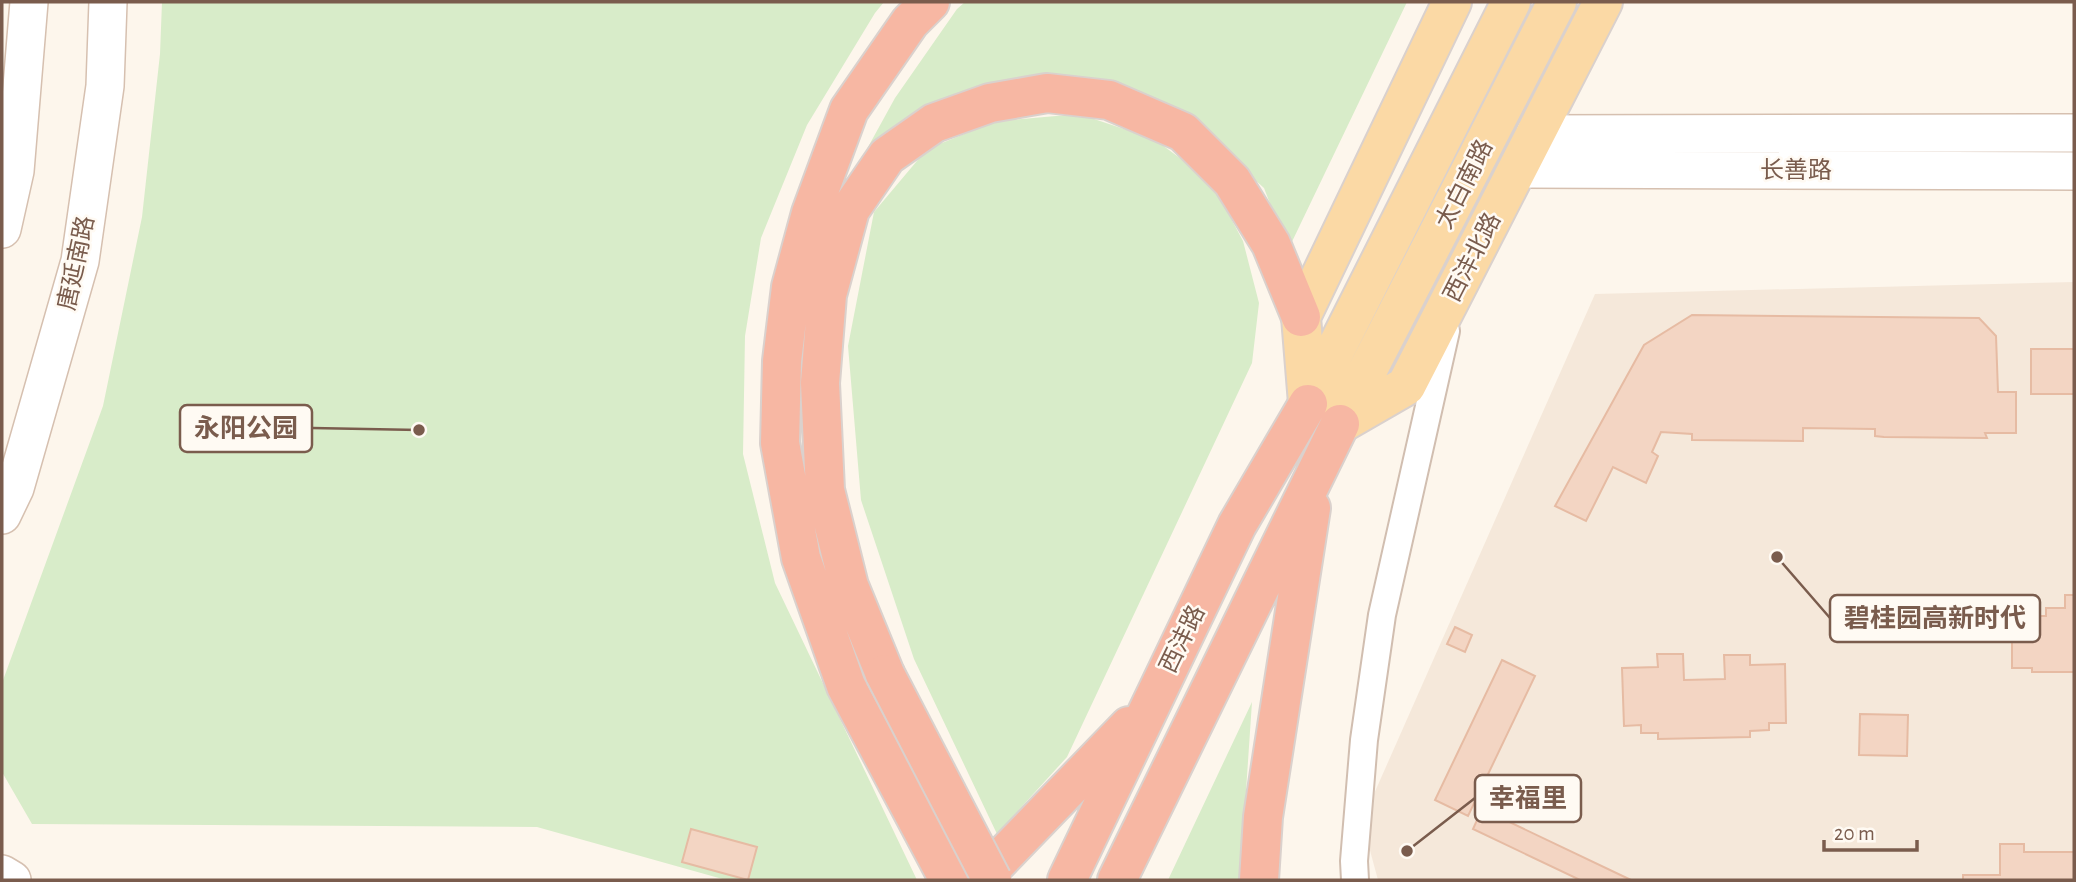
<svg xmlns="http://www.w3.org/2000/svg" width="2076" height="882" font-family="'Alegreya Sans','Noto Sans SC',sans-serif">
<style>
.residential{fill:#f5e8da}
.green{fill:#d8ecc9}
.building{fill:#f3d5c3;stroke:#e6bba3;stroke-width:2}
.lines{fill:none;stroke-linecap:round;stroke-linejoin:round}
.street-casing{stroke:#d1beb0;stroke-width:30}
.secondary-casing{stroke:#d6c0b0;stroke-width:40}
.primary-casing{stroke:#dad1cd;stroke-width:42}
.highway-casing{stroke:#dad1cd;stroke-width:42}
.street{stroke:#fff;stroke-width:26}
.secondary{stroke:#fff;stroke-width:37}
.primary{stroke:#fbd9a5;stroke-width:38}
.highway{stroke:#f7b7a3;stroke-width:38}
.highway-bridge-casing{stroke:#dad1cd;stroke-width:42;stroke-linecap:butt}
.highway-bridge{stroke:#f7b7a3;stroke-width:38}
.labels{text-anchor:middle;stroke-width:5;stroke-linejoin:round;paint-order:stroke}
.street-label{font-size:24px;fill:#7a5c4d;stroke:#fffaf3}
.leader{fill:none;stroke:#7a5c4d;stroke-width:2.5}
.callout-dot{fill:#7a5c4d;stroke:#fffaf3;stroke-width:2.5}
.callout{fill:#fffaf3;stroke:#7a5c4d;stroke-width:2.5}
.callout-label{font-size:26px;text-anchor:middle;font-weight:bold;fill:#7a5c4d}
</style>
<rect width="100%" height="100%" fill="#fdf6ec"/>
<path class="residential" d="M2074,282V880H1378L1362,821L1595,294Z"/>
<path class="green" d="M162,2H884L875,13L807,125L761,238L745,336L743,454L775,583L917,880H726L537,827L32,824L2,772V683L103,406L142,217L160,54Z
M965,2H1407L1288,250L1264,188L1205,135L1138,97L928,108L862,158L895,98L957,9Z
M1079,114L1154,139L1211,181L1243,241L1259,303L1252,363L1067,757L997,834L914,659L861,500L848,346L874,212L927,149L997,121Z
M1252,702L1240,880H1168Z"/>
<path class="building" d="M1692,315L1979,318L1996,336L1998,392H2016V433H1985L1987,438L1884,437L1875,436V429L1803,428V441L1692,440V434L1661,432L1652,452L1658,456L1646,483L1613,467L1586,521L1555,506L1644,345Z
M2031,349H2074V394H2031Z
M2065,595H2074V672H2032V668H2012V616H2046V608H2065Z
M1455,627L1472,635L1465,652L1447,644Z
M1657,654H1683L1684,680L1725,679L1724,655H1750V665L1785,664L1786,723H1769V730L1750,731V737L1658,739V733H1641V725L1624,726L1622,668L1658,667Z
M1502,660L1535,676L1468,816L1435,800Z
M1860,714L1908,715L1907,756L1859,755Z
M1482,809L1631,880H1580L1473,829Z
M691,829L757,847L748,880L682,862Z
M2000,844H2024V852H2074V880H1963V875H2000Z"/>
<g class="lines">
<g class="street-casing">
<path id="street" d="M1355,880L1354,861L1364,740L1382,615L1446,331"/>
</g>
<g class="secondary-casing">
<path id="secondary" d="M1535,134L2074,133
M1518,169L2074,171
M2,229L15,171L29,2
M2,515L15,488L80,261L105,86L108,2
M2,874L12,880"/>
</g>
<g class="primary-casing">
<path id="primary" d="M1308,403L1301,317L1452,2
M1308,404L1511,2
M1340,424L1406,386L1603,2
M1340,424L1557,2"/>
</g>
<g class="highway-casing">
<path id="highway" d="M930,2L910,22L849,110L811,213L791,287L782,361L780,443L801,558L846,686L949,880
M885,674L849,586L825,490L820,383L827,295L850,210L887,156L934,123L990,103L1047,93L1109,100L1183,132L1232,181L1271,244L1301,317
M980,880L1129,726
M1067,880L1237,525L1308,404
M1117,880L1340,424
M1259,880L1263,817L1311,508"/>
</g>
<use href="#street" class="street"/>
<use href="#secondary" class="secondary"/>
<use href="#primary" class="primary"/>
<use href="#highway" class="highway"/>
<g class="highway-bridge-casing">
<path id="highway-bridge" d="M885,674L992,880"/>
</g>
<use href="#highway-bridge" class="highway-bridge"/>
</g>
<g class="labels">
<g class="street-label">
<text x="1796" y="178">长善路</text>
<text transform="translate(1464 184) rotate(-63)" y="8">太白南路</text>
<text transform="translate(1472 257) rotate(-63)" y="8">西沣北路</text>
<text transform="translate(76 263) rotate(-78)" y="8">唐延南路</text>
<text transform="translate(1182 639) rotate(-64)" y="8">西沣路</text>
</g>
</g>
<path class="leader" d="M419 430L312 428M1777 557L1830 618M1407 851L1475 798"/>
<g class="callout-dot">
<circle cx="419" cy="430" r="7"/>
<circle cx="1777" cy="557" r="7"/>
<circle cx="1407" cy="851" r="7"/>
</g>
<g class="callout">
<rect x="180" y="405" width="132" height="47" rx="7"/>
<rect x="1830" y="595" width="210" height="47" rx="7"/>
<rect x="1475" y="775" width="106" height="47" rx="7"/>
</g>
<g class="callout-label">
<text x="246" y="437">永阳公园</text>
<text x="1935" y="627">碧桂园高新时代</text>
<text x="1528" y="807">幸福里</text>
</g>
<rect width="2076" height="882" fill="none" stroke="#7a5c4d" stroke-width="7"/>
<path d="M1824 840v10h93v-10" fill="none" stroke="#7a5c4d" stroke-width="3.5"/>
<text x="1834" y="840" font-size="21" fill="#7a5c4d" stroke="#fffaf3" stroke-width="5" paint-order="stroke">20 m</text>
</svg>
